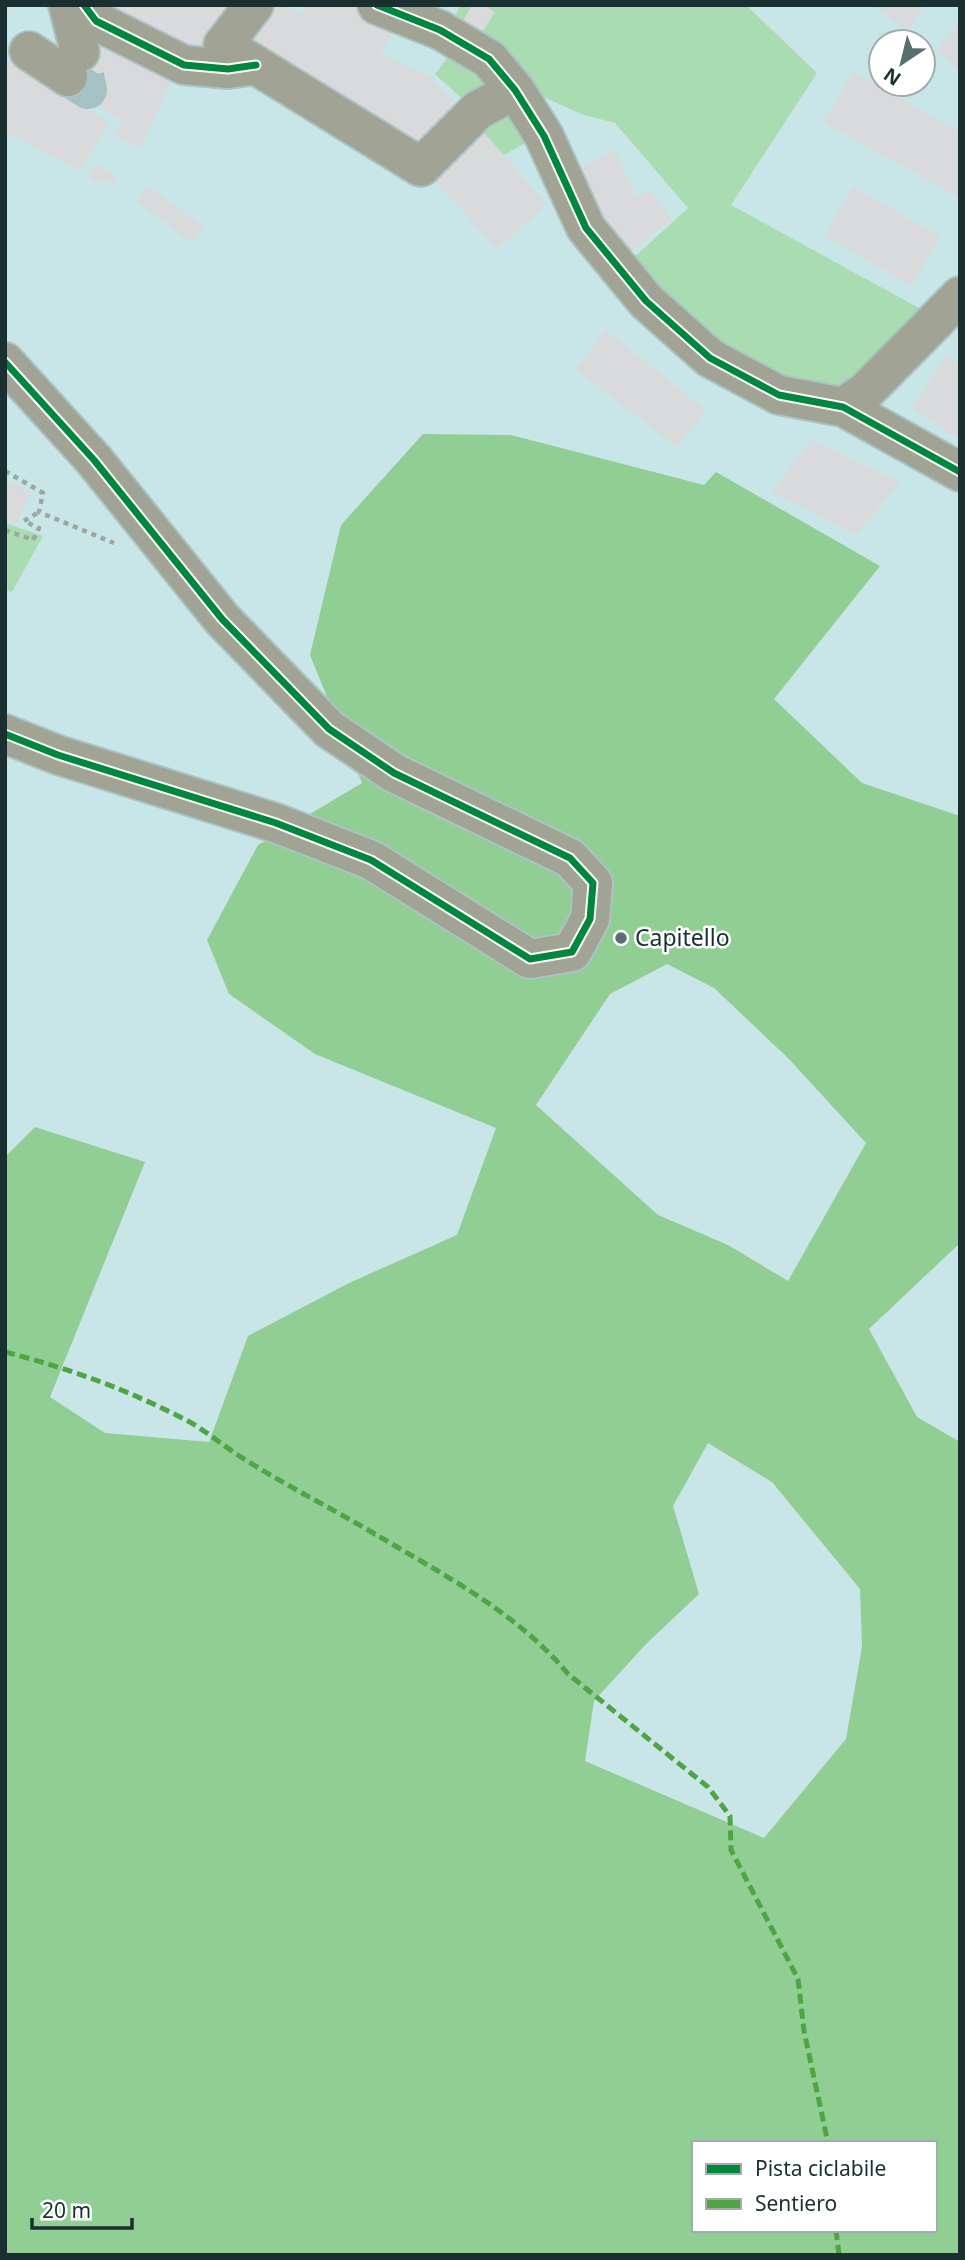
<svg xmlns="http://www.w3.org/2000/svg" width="965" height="2260" font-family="'Noto Sans',sans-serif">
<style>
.green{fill:#aadcb2}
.forest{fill:#90ce94;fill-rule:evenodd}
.building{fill:#d8dadb}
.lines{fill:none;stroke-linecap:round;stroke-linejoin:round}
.minor-tunnel{stroke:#a5c1c3;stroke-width:38;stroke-dasharray:38 19;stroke-linecap:butt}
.minor-casing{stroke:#abc3c4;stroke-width:42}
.path{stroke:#9da79f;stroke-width:4.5;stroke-dasharray:5 5;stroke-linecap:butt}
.minor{stroke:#a1a495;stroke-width:38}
.quiet{stroke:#4fa444;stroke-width:5;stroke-dasharray:10 5;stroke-linecap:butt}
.cycleway-casing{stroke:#fff;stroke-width:11}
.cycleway{stroke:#00873e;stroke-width:7}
.poi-dot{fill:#566f70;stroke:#fff;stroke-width:2.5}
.labels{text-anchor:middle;stroke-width:5;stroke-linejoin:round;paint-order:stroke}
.poi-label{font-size:23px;fill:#192f30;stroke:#fff;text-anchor:start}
</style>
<rect width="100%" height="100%" fill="#c8e6e8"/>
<path class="green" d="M460,5H746L817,73L731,205L930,314L863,382L826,396L713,345L629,262L688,208L615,123L581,114L524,88L452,25Z
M454,49L498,82L472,108L435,74Z
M512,101L535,138L504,155L474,122Z
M5,523L43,536L12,592L5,590Z"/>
<path class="forest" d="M423,434L511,435L704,485L716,472L880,566L774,699L862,783L960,816V1243L869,1329L917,1417L960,1442V2255H5V1157L35,1127L145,1162L50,1397L105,1433L209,1442L248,1336L349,1283L457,1235L496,1128L315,1054L229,994L207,940L258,845L362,783L310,655L341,525ZM667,964L714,988L789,1059L866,1143L788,1281L728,1245L658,1215L536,1105L610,994ZM708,1443L772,1482L860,1589L862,1647L846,1739L764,1838L585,1761L594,1701L646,1644L699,1594L673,1506ZM694,2143H935V2230H694Z"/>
<path class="building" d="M90,5H233L218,65Z
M259,5H284L302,14L309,5L358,6L395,28L380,53L430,77L468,114L421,161L228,44Z
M472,5H483L495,12L479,37L460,26Z
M872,5H925L907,31Z
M960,21V71L936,52Z
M90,29L176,70L140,149L114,135L123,122L66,82Z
M5,60L109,122L80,171L5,131Z
M853,72L960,132V198L824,123Z
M474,122L547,204L497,249L424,169Z
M614,149L637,197L648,189L672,219L619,262L564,177Z
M97,164L116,177L113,183L92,180L90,173Z
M148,186L204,227L192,243L137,202Z
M853,187L940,236L911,286L825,236Z
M606,330L706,410L677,447L575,369Z
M946,355L960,365V441L912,408Z
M812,440L900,482L856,535L772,491Z
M5,478L31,492L16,524L5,518Z"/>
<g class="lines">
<path class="minor-tunnel" d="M68,77L88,90L80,52"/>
<g class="minor-casing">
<path id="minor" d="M68,5L80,52
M84,5L96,21L184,65L228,69L256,65
M254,5L223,45L421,167L478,110L515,90
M377,5L440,30L489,59L515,90L544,136L586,228L646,301L710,358L779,395L843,407L960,472
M29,51L68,77
M5,362L94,460L222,619L329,729L394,773L570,858L593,883L590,919L572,952L530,959L371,860L276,823L58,755L5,734
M843,407L865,392L960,296"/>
</g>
<path class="path" d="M5,471L43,493L39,512L114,543
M24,521L39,512
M5,530L33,540L39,528L24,521"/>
<use href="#minor" class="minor"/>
<path class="quiet" d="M5,1352C68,1368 126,1389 184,1419C204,1429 222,1445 241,1457C285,1485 331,1508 375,1534C442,1574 518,1613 568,1674L708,1787L730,1816L731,1850L798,1979L804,2031L828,2143
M836,2230L839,2255"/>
<g class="cycleway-casing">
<path id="cycleway" d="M84,5L96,21L184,65L228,69L256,65
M377,5L440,30L489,59L515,90L544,136L586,228L646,301L710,358L779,395L843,407L960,472
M5,362L94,460L222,619L329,729L394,773L570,858L593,883L590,919L572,952L530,959L371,860L276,823L58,755L5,734"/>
</g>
<use href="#cycleway" class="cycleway"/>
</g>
<circle class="poi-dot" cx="621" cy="938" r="7"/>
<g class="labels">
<g class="poi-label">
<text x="635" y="946">Capitello</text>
</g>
</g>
<rect width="965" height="2260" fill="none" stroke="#192f30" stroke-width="14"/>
<rect x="692" y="2141" width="245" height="91" fill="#ffffff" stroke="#a3acac" stroke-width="2"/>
<rect x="706" y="2164" width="35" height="10" fill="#00873e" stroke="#a3acac" stroke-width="2"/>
<text x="755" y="2176" font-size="21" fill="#192f30">Pista ciclabile</text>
<rect x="706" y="2199" width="35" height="10" fill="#4fa444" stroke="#a3acac" stroke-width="2"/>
<text x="755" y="2211" font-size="21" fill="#192f30">Sentiero</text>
<g transform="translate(902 63) rotate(215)"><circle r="33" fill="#ffffff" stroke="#a3acac" stroke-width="2"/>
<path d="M0-5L12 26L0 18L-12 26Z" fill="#566f70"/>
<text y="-10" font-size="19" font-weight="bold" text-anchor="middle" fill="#192f30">N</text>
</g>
<path d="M32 2218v10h100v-10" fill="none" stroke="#192f30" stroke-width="3.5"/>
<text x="42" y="2218" font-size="21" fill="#192f30" stroke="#ffffff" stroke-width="5" paint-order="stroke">20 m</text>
</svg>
